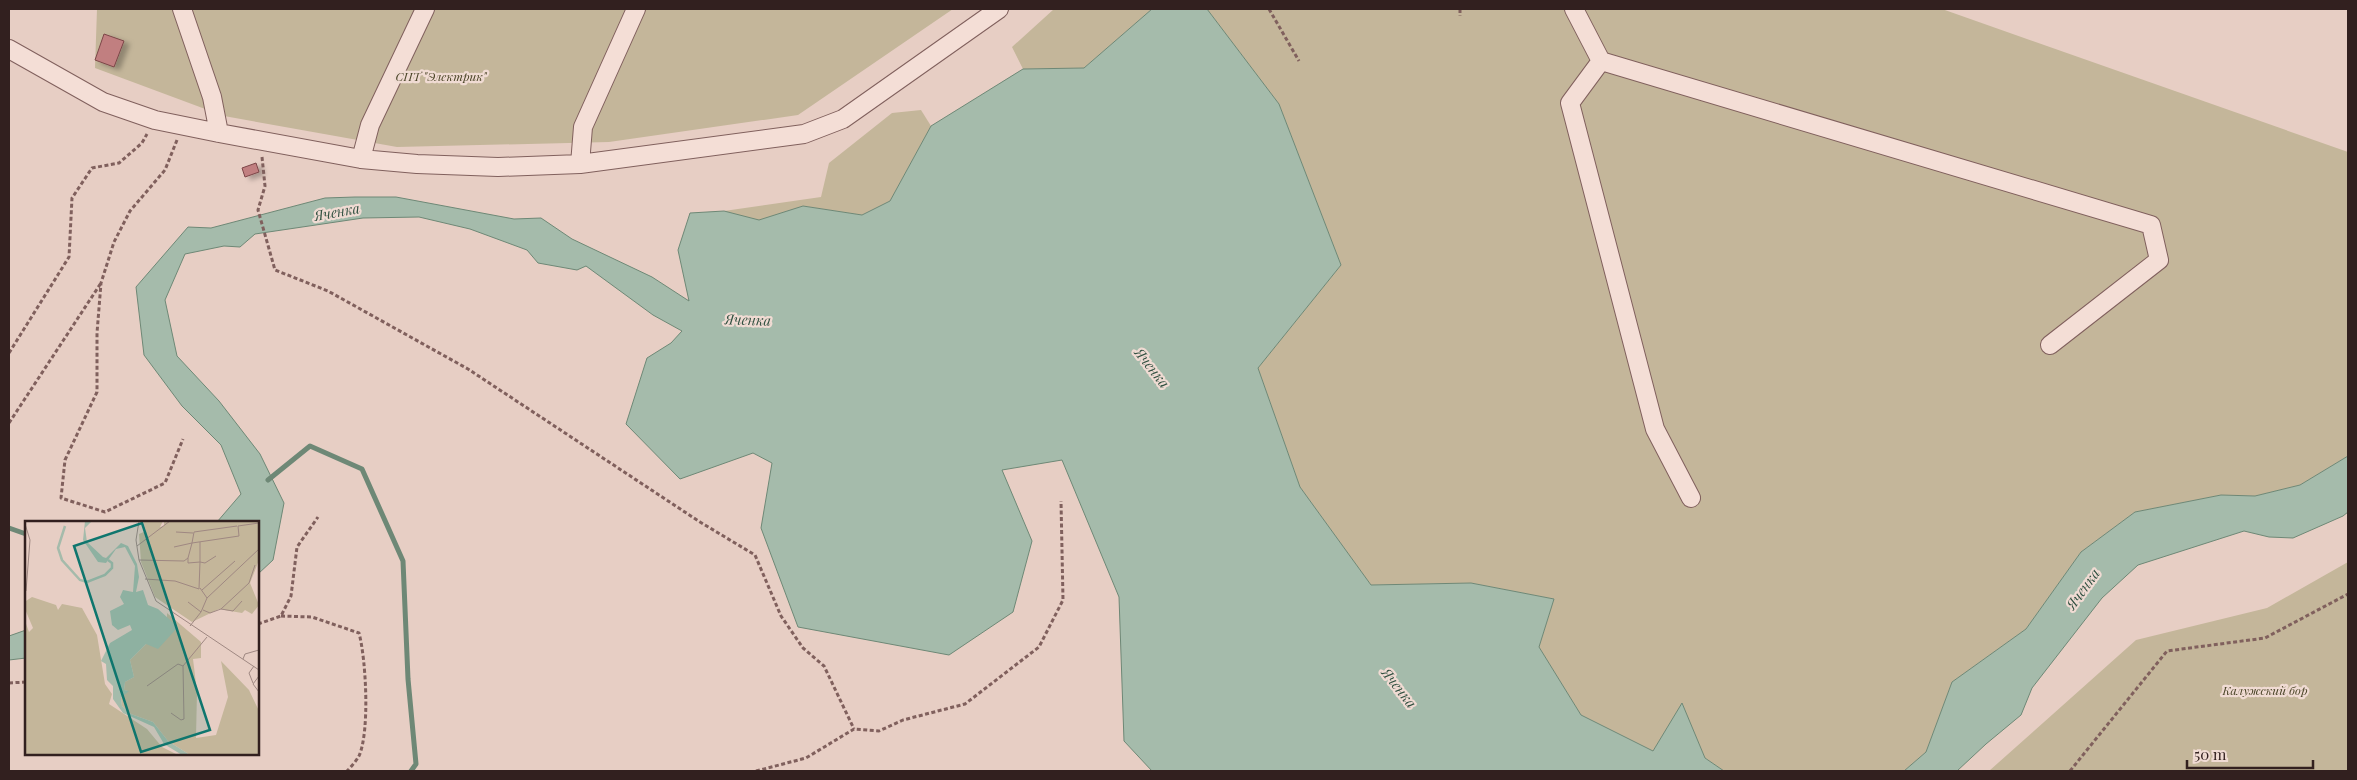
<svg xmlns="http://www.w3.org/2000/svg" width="2357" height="780" font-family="'Playfair Display',serif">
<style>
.green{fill:#c4b69a}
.water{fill:#a5bbab;stroke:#6e8876}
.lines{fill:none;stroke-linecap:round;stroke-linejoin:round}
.stream{stroke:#6e8876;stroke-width:5}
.building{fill:#c17f80;stroke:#7c4648;filter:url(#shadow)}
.minor-casing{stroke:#80605d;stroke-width:20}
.path{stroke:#80605d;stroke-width:3;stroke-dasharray:4 2.5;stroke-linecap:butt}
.minor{stroke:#f4ded6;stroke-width:18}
.labels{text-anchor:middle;stroke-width:4.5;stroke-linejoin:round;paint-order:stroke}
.park-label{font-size:12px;font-style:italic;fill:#4b4528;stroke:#f0dbd3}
.water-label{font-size:14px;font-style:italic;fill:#305040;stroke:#f0dbd3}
.inset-river{fill:none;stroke:#a5bbab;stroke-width:2.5}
.inset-road{fill:none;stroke:#9f8882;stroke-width:1}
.view{fill:#0f766e;fill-opacity:0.15;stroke:#0f766e;stroke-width:2.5}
.inset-edge{fill:none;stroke:#32201f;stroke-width:2.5}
</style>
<defs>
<filter id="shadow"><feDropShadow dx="5.5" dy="3" stdDeviation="2.5" flood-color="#0004"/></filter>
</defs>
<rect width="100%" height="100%" fill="#e7cec4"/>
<path class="green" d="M97,9H953L798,115L609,142L397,147L224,116L95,68Z
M1054,9H1152L1084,68L1023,69L1012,47Z
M1207,9H1942L2348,152V456L2300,485L2255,496L2221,495L2135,512L2081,552L2026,629L1952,682L1926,752L1904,771H1724L1705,758L1682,704L1653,751L1581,715L1539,647L1554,599L1471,583L1371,585L1300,487L1258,368L1341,265L1279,104Z
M921,110L931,126L890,201L862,215L803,206L759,221L724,211L821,197L829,163L892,113Z
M2348,562V771H1989L2136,640L2267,608Z"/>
<path class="water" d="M1152,9H1207L1279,104L1341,265L1258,368L1300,487L1371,585L1471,583L1554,599L1539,647L1581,715L1653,751L1682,703L1705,758L1724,771H1152L1124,741L1119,597L1062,460L1002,470L1032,541L1013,612L949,655L798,627L761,528L772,463L753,453L680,479L626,424L647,358L671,343L682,331L653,315L586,266L577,270L538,263L527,250L470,229L419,217L363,218L255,234L240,247L224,246L185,254L165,300L177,356L219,401L260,454L284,503L273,560L258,574V522H217L241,494L221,445L182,406L144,355L136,287L188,227L211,228L325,198L355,197H396L514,219L541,218L572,239L652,277L689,301L678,250L690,213L724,211L759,220L803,206L862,215L890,201L931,126L1023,69L1084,68Z
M2348,456V512L2343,516L2293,538L2269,537L2244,531L2138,565L2102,598L2032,688L2021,715L1986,744L1957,771H1904L1926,752L1952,682L2026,629L2081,552L2135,512L2221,495L2255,496L2300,485Z
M26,630V658L9,660V636Z"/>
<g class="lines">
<path class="stream" d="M268,480L310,446L362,469L403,561L408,679L416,764L411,771
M9,528L26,534"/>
</g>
<path class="building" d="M104,34L124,41L114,67L95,60Z
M256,163L259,172L245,177L242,168Z"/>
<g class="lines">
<g class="minor-casing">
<path id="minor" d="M182,9L212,97L219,133
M1574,9L1601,61L1570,103L1655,429L1691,498
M9,49L103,102L155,120L219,133L361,159L417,164L498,167L580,164L804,134L843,119L999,9
M1601,61L2151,225L2159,260L2050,345
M361,159L370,125L425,9
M580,164L583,127L636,9"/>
</g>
<path class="path" d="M1269,9L1299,61
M1460,9V16
M177,140L165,170L130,211L114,242L101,283L97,333V392L65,460L61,498L105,512L165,483L183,439
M262,157L265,186L258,210L275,270L328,291L468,369L700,522L755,555L781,616L803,648L824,666L854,729
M9,353L69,257L72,198L92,168L119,163L142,143L147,134
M9,423L101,283
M281,616L312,617L359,633C366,659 370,731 359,756C356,761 351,767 347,771
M258,624L281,616L291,596L297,547L318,517
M9,683L26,682
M756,771L806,758L854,729L879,731L903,720L965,704L1039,647L1063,600L1061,501
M2070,771L2167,651L2265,638L2348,594"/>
<use href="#minor" class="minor"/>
</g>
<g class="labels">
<g class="park-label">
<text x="441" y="81">СНТ "Электрик"</text>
<text x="2265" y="695">Калужский бор</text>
</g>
<g class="water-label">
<text transform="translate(337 212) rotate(-10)" y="5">Яченка</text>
<text transform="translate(748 320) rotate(2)" y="5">Яченка</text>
<text transform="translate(1152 368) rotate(52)" y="5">Яченка</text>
<text transform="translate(2083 589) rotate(-54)" y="5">Яченка</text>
<text transform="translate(1399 688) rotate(52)" y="5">Яченка</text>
</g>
</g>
<g transform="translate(25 521)">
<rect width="234" height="234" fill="#e7cec4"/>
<path d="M118,0H138L135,6L139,5V0H234V39L225,62L234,84L227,93L220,89L217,92L194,88L167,101L130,76L116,41L114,13L121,10ZM7,76L31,84L33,89L37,83L57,87L72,114L80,163L87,173L84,183L122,208L137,226L153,234H0V100L4,111L8,107L0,88L1,80ZM142,92L176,121V137L168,138L172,171L171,217L191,214L203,176L196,140L224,169L234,190V234H165L143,220L128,201L106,193L97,185L96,177L103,170L99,169L100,161L109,156L105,139L121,123L153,106L142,99Z" fill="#c4b69a"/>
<path d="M60,0H67L60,7L62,21L78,36L81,37L96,22L103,25L112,43L114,56L111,71L118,69L123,84L133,88L153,106L133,128L121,123L105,139L109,156L100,161L99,169L104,170L96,177L97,185L106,193L128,201L143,220L165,234H157L139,223L129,206L98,192L88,178V165L82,159L81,143L76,140L85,122L107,109L105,104L93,109L87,104L85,90L99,83L95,76L98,69L108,71L110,45L100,26L91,28L81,42L73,41L58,19Z" fill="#a5bbab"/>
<path class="inset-river" d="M40,5L33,27L37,39L55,59L62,61L80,54L87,47V42L83,39"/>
<path class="inset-road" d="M114,0L111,19L114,39L131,80L234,149M0,3L5,19L1,70M151,11L168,12M112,25L145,0M149,26L167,22L169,11L212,5M163,37V42L175,41V21M114,39L159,40L163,37L167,22L214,15L213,5L234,2M120,58L150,60L174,68L175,41L180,42L191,35M177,69L210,40M182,77L234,28M163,81L176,91L182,77L175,67M196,88L208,90L217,80M178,89L185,92L196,88L224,62L230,44M165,105L176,91M218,138L220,133L234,129M234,155L228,163L234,171M228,162L224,152L229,145M122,165L153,143L158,145L182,116M146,192L156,199L159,198L158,145"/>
<path class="view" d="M117,2L185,209L116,231L49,25Z"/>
<rect width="234" height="234" class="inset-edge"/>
</g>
<rect width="2357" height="780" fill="none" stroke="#32201f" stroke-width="20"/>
<path d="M2187 760v8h126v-8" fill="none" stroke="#32201f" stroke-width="2.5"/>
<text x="2194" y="760" font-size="15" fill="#32201f" stroke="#f0dbd3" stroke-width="4" paint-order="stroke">50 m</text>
</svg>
